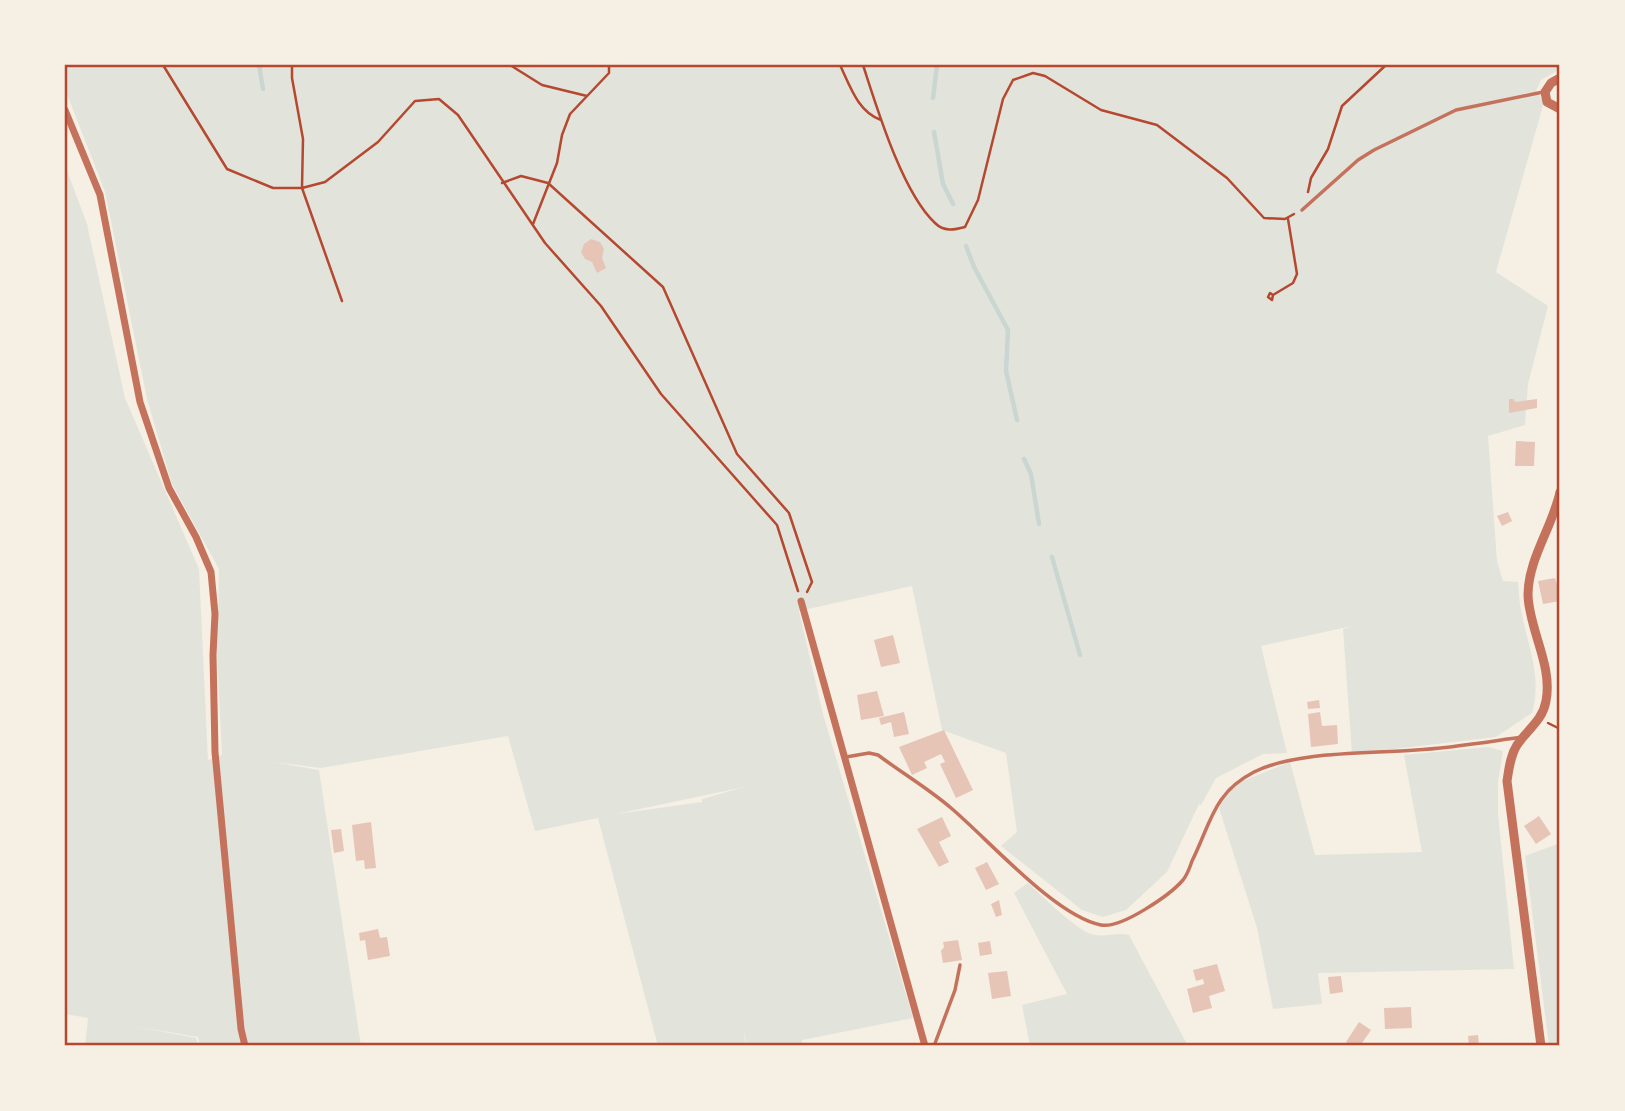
<svg xmlns="http://www.w3.org/2000/svg" width="1625" height="1111" font-family="'Asap Condensed',sans-serif">
<style>
.green{fill:#e2e4dc;fill-rule:evenodd}
.lines{fill:none;stroke-linecap:round;stroke-linejoin:round}
.stream{stroke:#c9d6d2;stroke-width:4.5}
.building{fill:#e6c5b7}
.path{stroke:#b5482f;stroke-width:2.5}
.service{stroke:#c5725c;stroke-width:3.5}
.minor{stroke:#c5725c;stroke-width:7}
.tertiary{stroke:#c5725c;stroke-width:9}
.neatline{fill:none;stroke:#b5482f;stroke-width:2.5}
</style>
<rect width="100%" height="100%" fill="#f6efe4"/>
<path class="green" d="M65,65H1560V69L1541,80L1536,91L1544,102L1496,272L1548,306L1528,384L1525,425L1488,436L1497,561L1503,581L1518,582C1519,593 1519,604 1522,615C1529,648 1542,680 1532,713L1496,737L1352,754L1343,629L1352,626L1261,646L1287,753L1263,754L1216,778L1201,805L1199,804L1167,872L1126,910L1103,917L1082,910L1001,846L1017,832L1006,753L942,730L912,586L799,611L823,714L913,1018L802,1040V1046H747L743,1028L746,1046H658L598,818L535,831L508,736L321,768L273,762L319,770L361,1046H200L198,1037L133,1026L196,1038L198,1046H85L88,1018L65,1014V165L87,224L125,398L199,569L208,760L222,755L217,656L219,569L172,484L147,399L105,192L65,89ZM744,787L702,799V802L616,814Z
M1488,747L1503,751L1498,782V814L1514,969L1318,973L1322,1004L1273,1009L1257,928L1219,808L1228,787L1290,762L1315,855L1422,852L1404,755Z
M1560,843V1046H1549L1525,856Z
M1028,883C1041,895 1079,933 1095,935C1107,937 1116,932 1129,935L1188,1046H1030L1022,1005L1067,994L1014,893Z"/>
<g class="lines">
<path class="stream" d="M259,65L263,89
M933,98L937,65
M934,132L943,184L953,204
M966,246L974,267L1008,330L1006,371L1017,420
M1024,459L1031,474L1039,524
M1052,557L1080,655"/>
</g>
<path class="building" d="M591,239L600,242L604,249L602,258L606,268L597,273L592,262L585,259L581,252L584,244Z
M1509,399H1514L1515,402L1537,399V408L1509,413Z
M1516,441L1535,442L1534,466H1515Z
M1508,512L1512,521L1502,526L1497,516Z
M1555,578L1557,584H1560V601L1543,604L1538,581Z
M893,635L900,663L881,667L874,640Z
M877,691L884,716L861,720L857,695Z
M1319,700L1320,708L1308,709L1307,702Z
M904,712L909,734L894,737L891,722L881,725L879,718Z
M1320,712L1322,726L1337,725L1338,744L1311,747L1308,714Z
M944,730L973,790L956,798L940,764L945,762L941,754L924,762L927,768L912,775L899,747Z
M1539,816L1551,834L1536,844L1524,826Z
M942,817L951,836L939,842L949,862L939,867L917,829Z
M371,822L376,868L365,869L364,860L356,861L352,825Z
M341,829L344,851L334,853L331,830Z
M987,862L999,884L986,890L975,868Z
M999,900L1002,915L996,917L991,904Z
M378,929L380,938L387,937L390,956L368,960L365,940L360,941L359,933Z
M958,940L962,960L943,963L941,951L944,947L943,942Z
M990,941L992,954L980,956L978,943Z
M1217,964L1225,991L1209,996L1212,1008L1193,1013L1187,989L1204,984L1203,979L1196,981L1193,970Z
M1007,971L1011,996L992,999L988,973Z
M1341,976L1343,992L1330,994L1328,977Z
M1411,1007L1412,1028L1385,1029L1384,1008Z
M1359,1022L1371,1030L1360,1046H1352L1346,1042Z
M1478,1035L1479,1046H1469L1468,1036Z"/>
<g class="lines">
<path class="path" d="M163,65L227,169L273,188H302L325,182L378,142L415,101L439,99L458,115L545,243L601,306L661,394L777,525L798,591
M292,65V78L303,139L302,188L342,301
M510,65L542,85L587,96
M840,65C850,86 858,112 881,120
M863,65C877,108 902,192 935,223C944,232 954,230 965,227L978,200L1003,99L1013,80L1033,73L1045,76L1101,110L1157,125L1227,178L1264,218L1285,219L1294,214
M502,183L521,176L548,183L663,287L737,454L789,513L812,582L807,592
M1308,192L1311,178L1328,149L1342,106L1386,65
M533,224L557,163L562,135L570,114L609,73V65
M1273,295L1270,293L1268,297L1272,300L1273,295L1293,283L1297,274L1288,219
M1548,723L1560,729"/>
<path class="service" d="M1302,210L1358,160L1374,150L1456,110L1543,92
M846,757L869,753L878,755C902,773 929,789 951,808C988,839 1055,916 1101,925C1121,929 1170,895 1183,880C1187,875 1190,867 1192,861C1211,823 1213,793 1254,772C1296,751 1368,754 1416,750C1451,748 1486,742 1522,737
M934,1046L955,990L960,965"/>
<path class="minor" d="M65,110L100,195L140,402L169,488L196,537L211,572L215,614L213,655L215,752L241,1029L245,1046
M801,601L925,1046"/>
<path class="tertiary" d="M1560,78L1551,83L1545,92L1547,102L1560,109
M1541,1046L1507,781C1509,769 1510,756 1517,745C1527,730 1543,720 1546,701C1553,665 1529,630 1528,595C1528,559 1553,526 1560,492"/>
</g>
<rect width="1625" height="1111" fill="none" stroke="#f6efe4" stroke-width="133"/>
<rect x="66" y="66" width="1492" height="978" class="neatline"/>
</svg>
